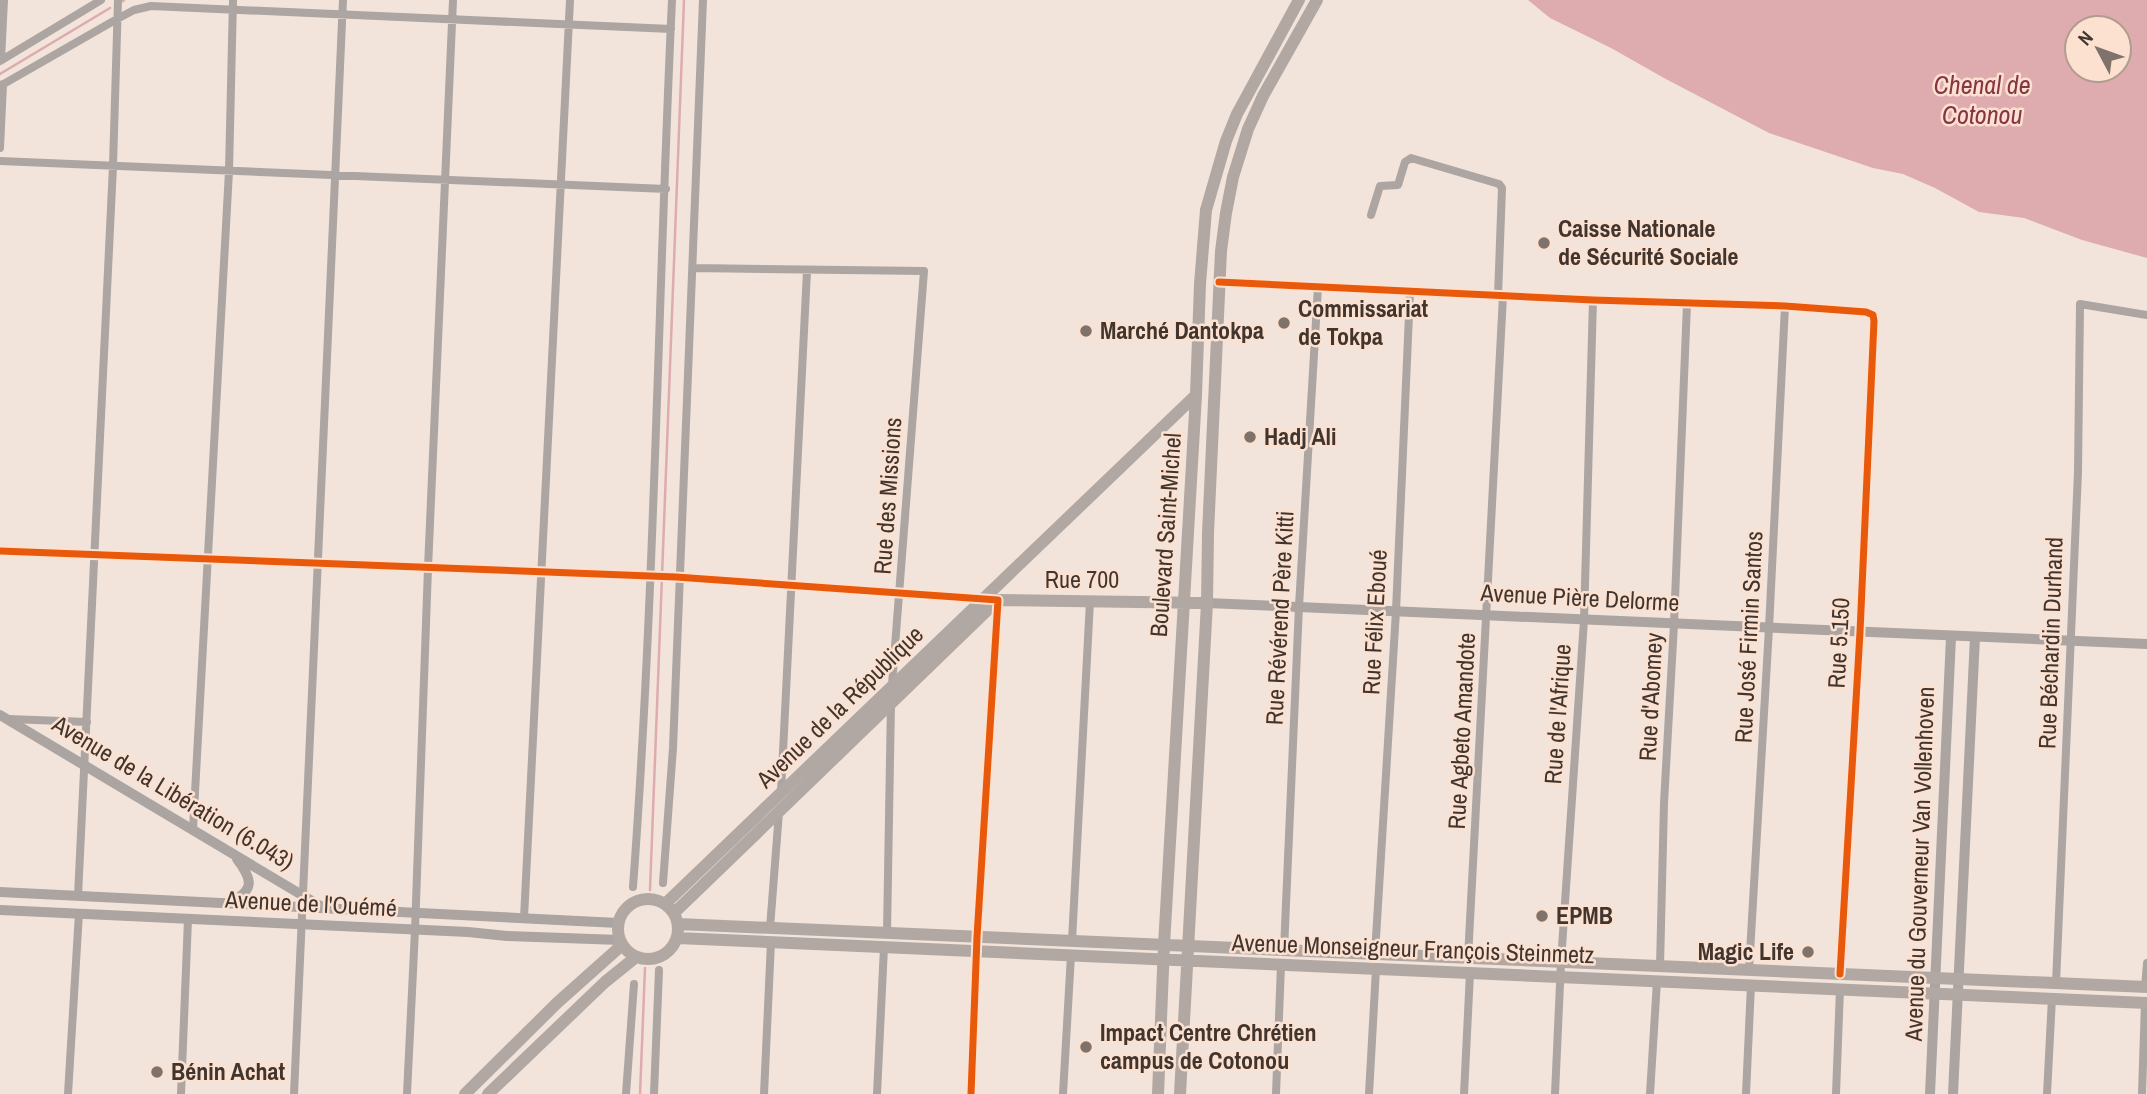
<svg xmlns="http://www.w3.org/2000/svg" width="2147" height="1094" font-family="'Archivo Narrow',sans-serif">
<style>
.water{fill:#deabaf;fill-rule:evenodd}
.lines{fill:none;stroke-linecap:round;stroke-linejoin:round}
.stream{stroke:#deabaf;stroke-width:2.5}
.minor{stroke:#aca5a2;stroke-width:8}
.secondary{stroke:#aca4a0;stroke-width:10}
.primary{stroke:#b1a8a3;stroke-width:12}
.cycleway-casing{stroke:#fce1d1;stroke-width:11}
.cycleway{stroke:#e8590c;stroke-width:7}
.poi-dot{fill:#7e726b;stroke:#fce1d1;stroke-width:2.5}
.labels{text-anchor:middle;stroke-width:5;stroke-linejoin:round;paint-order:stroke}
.poi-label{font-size:24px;font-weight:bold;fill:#40352f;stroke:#fce1d1;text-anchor:start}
.street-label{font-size:24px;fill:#40352f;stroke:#fce1d1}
.water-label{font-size:26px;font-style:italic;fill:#863546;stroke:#fce1d1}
</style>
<rect width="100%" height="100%" fill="#f2e4db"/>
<path class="water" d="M1528,0H2147V258L2082,240L2024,218L1979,212L1935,188L1903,174L1873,168L1769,133L1664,78L1611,48L1550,18ZM2077,28H2119V70H2077Z"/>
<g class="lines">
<path class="stream" d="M123,1L124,0
M0,74L110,8
M650,890L684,0
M640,1094L645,968"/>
<path class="minor" d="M1,60L4,0
M0,61L101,0
M0,86L117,19L134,10L151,6L671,29
M0,148L3,84
M0,161L666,189
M1371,215L1380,186L1398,185L1405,162L1411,158L1499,184L1502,188L1498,296
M693,268L924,271L892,685
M1219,282L1593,300L1785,306L1866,312L1873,315L1874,321L1860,632L1840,974
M0,551L676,577L983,599
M9,719L87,722
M781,792L807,271
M193,829L229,171L233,0
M663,883L673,748L703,0
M633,887C655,591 658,296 672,0
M78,896L113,166L118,0
M524,918L570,0
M770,928L779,812
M887,933L891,702
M1072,941L1090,601
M1284,950L1299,606L1318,287
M1375,954L1396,611L1410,292
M1468,958L1503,296
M1660,966L1664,803L1674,624L1687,304
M1749,970L1769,628L1785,306
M2056,983L2078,472L2080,304L2147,315
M2145,987L2147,963
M68,1094L79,913
M181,1094L188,919
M294,1094L343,0
M407,1094L415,930L428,568L453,0
M626,1094L634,984
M654,1094L659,970
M764,1094L771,942
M877,1094L884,947
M971,1094L977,937L998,601
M1063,1094L1071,955
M1276,1094L1281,965
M1369,1094L1376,969
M1464,1094L1470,973
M1555,1094L1561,962L1584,620L1593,300
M1650,1094L1657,981
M1746,1094L1751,985
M1836,1094L1840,989
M2047,1094L2052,998
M2142,1094L2145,1003"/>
<path class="secondary" d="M1207,603L2147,644
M0,715L322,907
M0,892L618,923
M229,903C255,890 253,880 237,859
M0,910L468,932L507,936L620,940
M1930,1094L1951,637
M1953,1094L1975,637"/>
<path class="primary" d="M618 929a30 30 0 1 1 60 0a30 30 0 1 1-60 0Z
M665,904L1196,395
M674,913L998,600L1207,603
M678,924L2147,987
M677,938L2147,1003
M465,1094L557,1003L622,945
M488,1094L605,982L636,957
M1158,1094L1164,945L1196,395L1200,284L1206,210L1226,141L1237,114L1299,0
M1180,1094L1207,603L1208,533L1221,251L1226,213L1233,177L1248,129L1263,96L1317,0"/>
<g class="cycleway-casing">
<path id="cycleway" d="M1219,282L1593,300L1785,306L1866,312L1873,315L1874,321L1860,632L1840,974
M0,551L676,577L998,600L977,937L971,1094"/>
</g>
<use href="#cycleway" class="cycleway"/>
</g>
<g class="poi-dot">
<circle cx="1544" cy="243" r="7"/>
<circle cx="1284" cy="323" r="7"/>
<circle cx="1086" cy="331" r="7"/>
<circle cx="1250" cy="437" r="7"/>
<circle cx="1542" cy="916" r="7"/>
<circle cx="1808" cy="952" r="7"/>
<circle cx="1086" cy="1047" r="7"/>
<circle cx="157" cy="1072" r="7"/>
</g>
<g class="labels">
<g class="poi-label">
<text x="1558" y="237">Caisse Nationale<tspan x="1558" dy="28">de Sécurité Sociale</tspan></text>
<text x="1298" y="317">Commissariat<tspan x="1298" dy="28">de Tokpa</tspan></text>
<text x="1100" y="339">Marché Dantokpa</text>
<text x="1264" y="445">Hadj Ali</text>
<text x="1556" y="924">EPMB</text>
<text x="1794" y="960" text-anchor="end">Magic Life</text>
<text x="1100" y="1041">Impact Centre Chrétien<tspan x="1100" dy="28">campus de Cotonou</tspan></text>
<text x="171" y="1080">Bénin Achat</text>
</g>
<g class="street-label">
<text transform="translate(888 496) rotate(-86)" y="8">Rue des Missions</text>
<text transform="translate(1166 535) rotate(-86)" y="8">Boulevard Saint-Michel</text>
<text x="1082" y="588">Rue 700</text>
<text transform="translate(1580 598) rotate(3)" y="8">Avenue Pière Delorme</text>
<text transform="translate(1280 618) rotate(-87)" y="8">Rue Révérend Père Kitti</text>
<text transform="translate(1375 622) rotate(-87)" y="8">Rue Félix Eboué</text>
<text transform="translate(1749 637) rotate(-87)" y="8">Rue José Firmin Santos</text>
<text transform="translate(1839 643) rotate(-87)" y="8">Rue 5.150</text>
<text transform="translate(2051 643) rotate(-88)" y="8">Rue Béchardin Durhand</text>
<text transform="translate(1651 697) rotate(-87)" y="8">Rue d'Abomey</text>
<text transform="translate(840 707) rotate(-44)" y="8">Avenue de la République</text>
<text transform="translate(1558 714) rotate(-86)" y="8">Rue de l'Afrique</text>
<text transform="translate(1462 731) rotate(-87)" y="8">Rue Agbeto Amandote</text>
<text transform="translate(173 793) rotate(31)" y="8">Avenue de la Libération (6.043)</text>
<text transform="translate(1920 864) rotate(-88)" y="8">Avenue du Gouverneur Van Vollenhoven</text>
<text transform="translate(311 904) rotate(3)" y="8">Avenue de l'Ouémé</text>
<text transform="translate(1413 949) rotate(2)" y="8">Avenue Monseigneur François Steinmetz</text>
</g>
<g class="water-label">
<text x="1982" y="94">Chenal de<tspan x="1982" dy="30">Cotonou</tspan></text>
</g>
</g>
<g transform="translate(2098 49) rotate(311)"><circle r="33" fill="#fce1d1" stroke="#b19c90" stroke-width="2"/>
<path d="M0-5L12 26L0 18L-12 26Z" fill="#7e726b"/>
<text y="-10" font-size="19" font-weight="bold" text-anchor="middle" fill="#40352f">N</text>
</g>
</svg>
